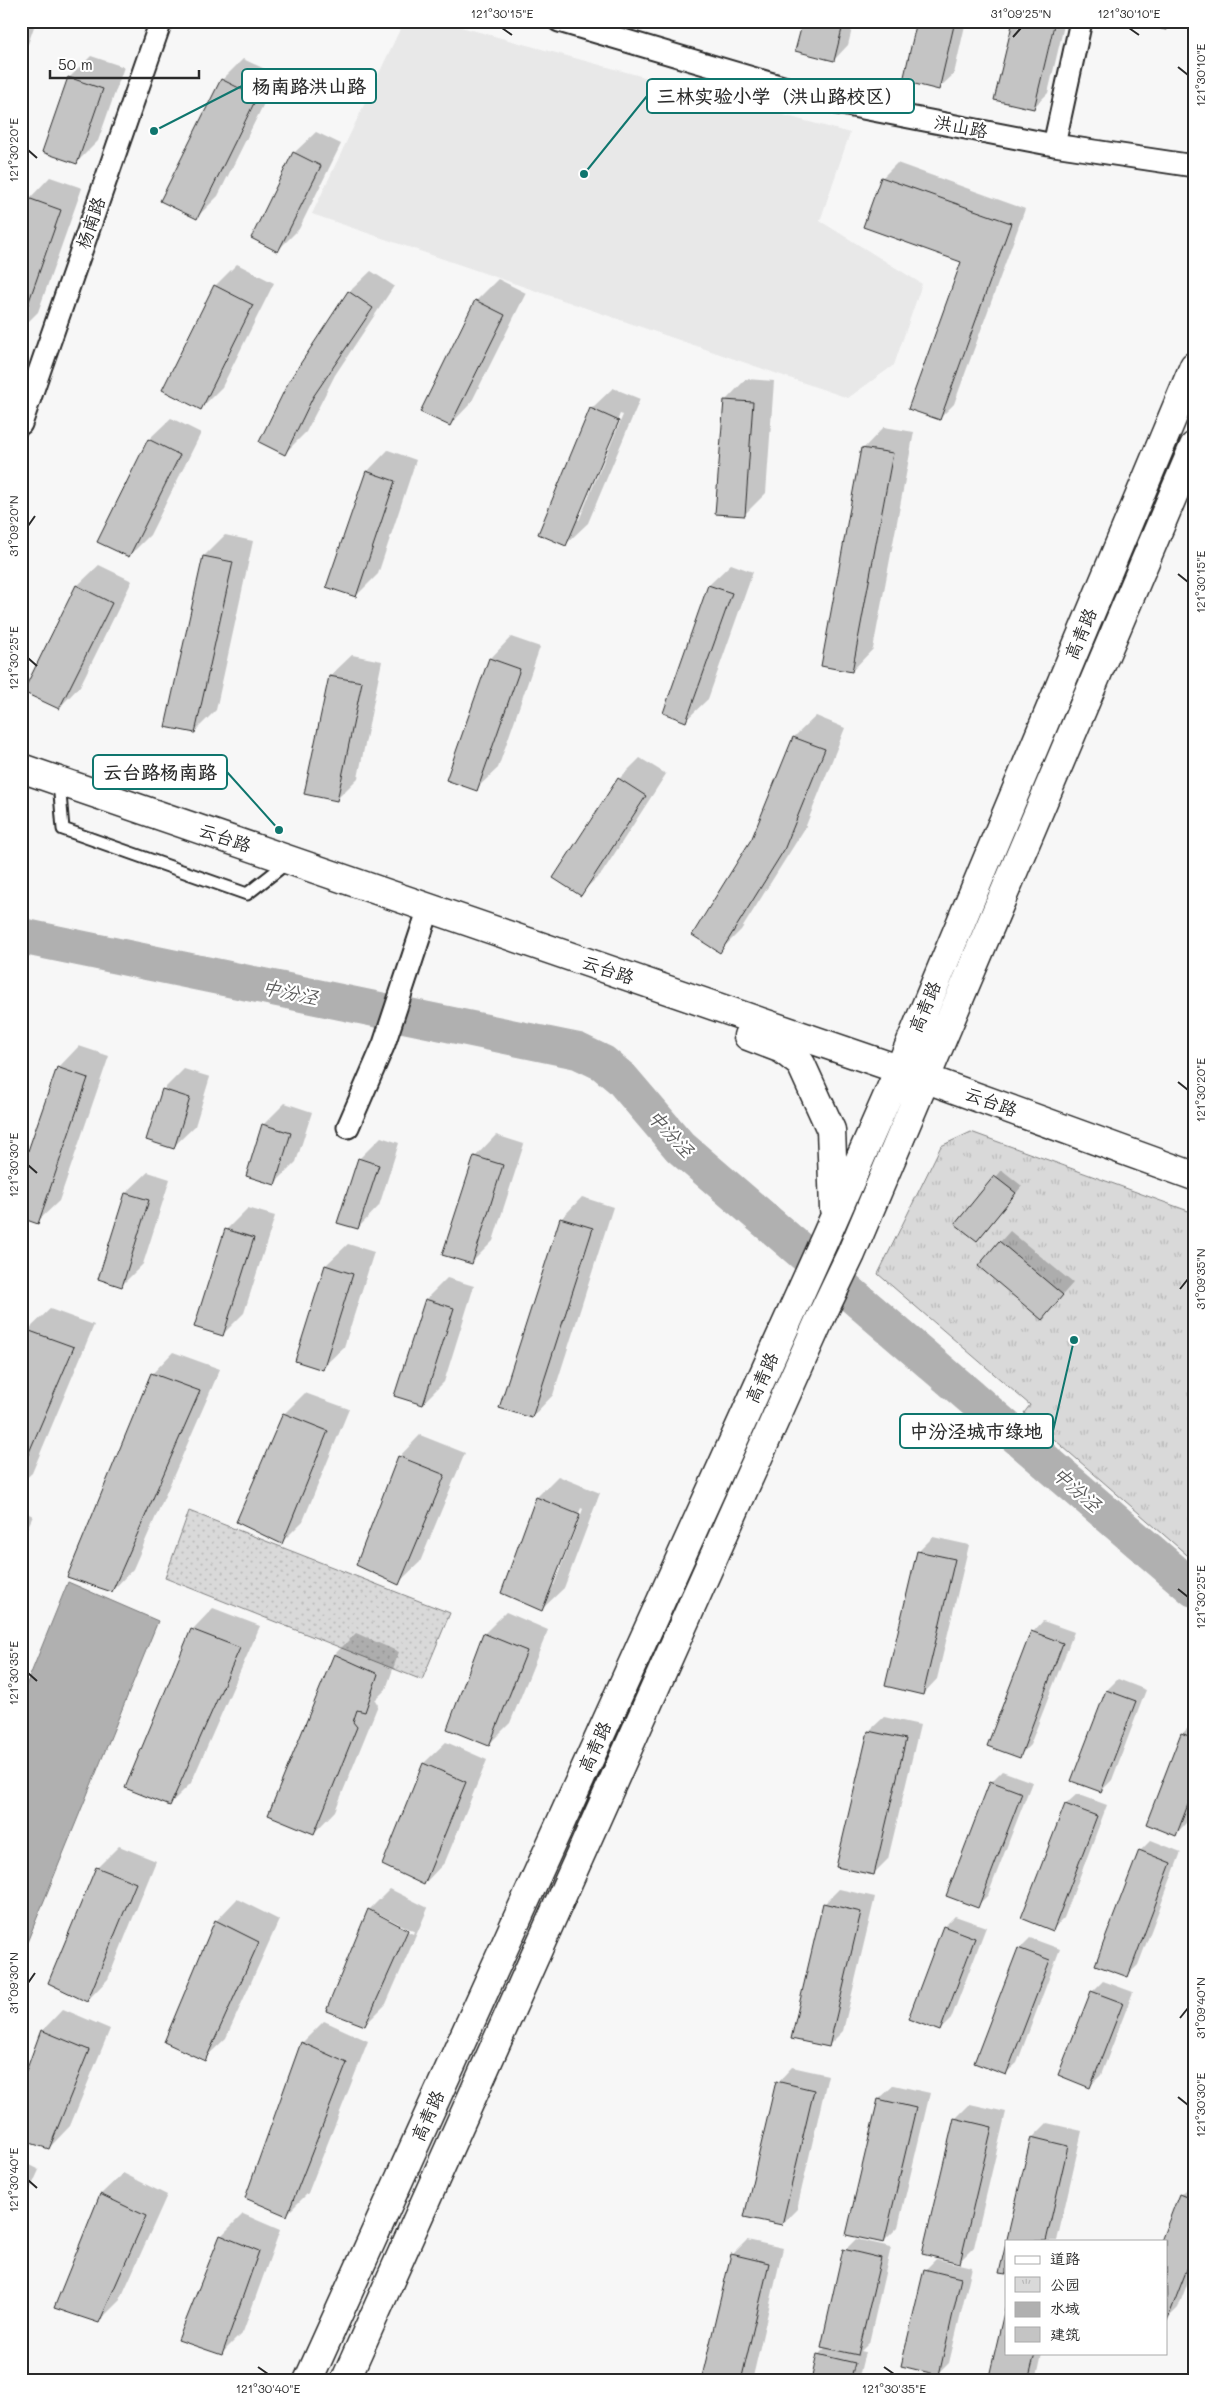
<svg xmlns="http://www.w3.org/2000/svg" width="1215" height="2402" font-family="Mali,'LXGW WenKai TC',sans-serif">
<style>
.built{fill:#e8e8e8}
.grass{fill:url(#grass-dots);stroke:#828282}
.park{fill:url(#park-tufts);stroke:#828282}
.water{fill:#b0b0b0;stroke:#7b7b7b}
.shadow{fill:#0003;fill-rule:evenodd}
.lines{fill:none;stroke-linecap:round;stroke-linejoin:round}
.river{stroke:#b0b0b0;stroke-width:36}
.building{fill:#c4c4c4;stroke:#2b2b2b}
.lane-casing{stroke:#2b2b2b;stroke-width:15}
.street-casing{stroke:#2b2b2b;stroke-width:25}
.secondary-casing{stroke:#2b2b2b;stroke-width:31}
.lane{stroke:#fff;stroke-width:11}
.street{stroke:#fff;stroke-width:21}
.secondary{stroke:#fff;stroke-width:28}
.ticks{fill:none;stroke:#2b2b2b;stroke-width:2}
.labels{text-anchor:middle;stroke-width:4.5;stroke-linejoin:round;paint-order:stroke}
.street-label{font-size:18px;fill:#2b2b2b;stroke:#fff}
.water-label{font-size:19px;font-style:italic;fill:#5a5a5a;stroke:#fff}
.leader{fill:none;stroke:#0f766e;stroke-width:2}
.callout-dot{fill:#0f766e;stroke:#fff;stroke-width:2}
.callout{fill:#fff;stroke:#0f766e;stroke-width:2}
.callout-label{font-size:19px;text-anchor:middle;font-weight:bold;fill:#2b2b2b}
.neatline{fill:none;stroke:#2b2b2b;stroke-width:2}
.ticks-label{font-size:12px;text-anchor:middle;fill:#2b2b2b}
</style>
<defs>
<pattern id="grass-dots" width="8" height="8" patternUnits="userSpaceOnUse" patternTransform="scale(1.25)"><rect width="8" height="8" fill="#d9d9d9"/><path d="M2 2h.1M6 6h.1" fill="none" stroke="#bababa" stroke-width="1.8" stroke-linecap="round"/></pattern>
<pattern id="park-tufts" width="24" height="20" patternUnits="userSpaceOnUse" patternTransform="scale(1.25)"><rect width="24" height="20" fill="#d9d9d9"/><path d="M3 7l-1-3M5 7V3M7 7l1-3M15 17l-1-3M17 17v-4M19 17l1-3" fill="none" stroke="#bababa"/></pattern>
</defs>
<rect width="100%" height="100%" fill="#f7f7f7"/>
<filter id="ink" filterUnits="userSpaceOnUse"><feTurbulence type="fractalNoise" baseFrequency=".02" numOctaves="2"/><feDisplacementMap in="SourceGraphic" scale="10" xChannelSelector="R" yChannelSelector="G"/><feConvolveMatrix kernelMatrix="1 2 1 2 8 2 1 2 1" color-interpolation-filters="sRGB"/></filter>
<g filter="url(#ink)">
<path class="built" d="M404,21H439L850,133L820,221L922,284L894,365L848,398L312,214Z"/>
<path class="grass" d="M189,1511L450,1613L422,1680L165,1578Z"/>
<path class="park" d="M971,1132L1194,1213V1561L1024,1413L1030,1405L878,1274L941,1146Z"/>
<path class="water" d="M68,1582L158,1621L21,1957V1698Z"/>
<path class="shadow" d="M21,21H36L28,44L21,51Z
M804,21H854L848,45L834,60Z
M918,21H966L954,74L939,88Z
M1056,21H1065L1048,93L1033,108Z
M1133,21H1173L1165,29Z
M91,56L124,67L98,141L76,163L43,151L70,77Z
M243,59L278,75L218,196L196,218L222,80Z
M316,132L341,144L299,229L278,250L294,153Z
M897,163L1025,209L954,404L939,419L963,261L882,178Z
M50,177L82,188L38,312L21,329V220L29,199Z
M237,264L274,283L222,387L201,408L215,286Z
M371,271L394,286L335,375L306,432L285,453L349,292Z
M498,279L526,293L471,403L450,425L422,411L476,301Z
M746,379L774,381L766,493L744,515L725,401Z
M613,388L640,399L588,523L566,544L591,409ZM620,414L623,415L579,520H576Z
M171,418L201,433L150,535L129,556L99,541L149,439Z
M884,427L914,432L873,649L852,671L863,449Z
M388,450L416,460L378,574L356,596L367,472Z
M225,535L253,541L216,710L194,732L166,726L204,556Z
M731,564L753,572L708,699L686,720L709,585Z
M99,565L132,581L80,686L59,708L77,586Z
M511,637L540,647L498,768L476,789L490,659Z
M352,655L382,661L358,778L337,799L330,676Z
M816,716L845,728L805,828L741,930L720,951L754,839L794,737Z
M640,758L666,774L602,873L580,894L619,779Z
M79,1046L109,1056L59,1201L37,1222L58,1068Z
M184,1069L210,1077L195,1126L173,1147L163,1090Z
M285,1103L312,1112L296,1162L275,1183L263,1125Z
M496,1135L524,1144L493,1241L471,1263L475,1157Z
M381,1137L399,1143L379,1206L358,1228L359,1159Z
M1002,1170L1022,1186L984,1233L957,1224Z
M148,1172L170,1179L143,1264L121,1286L126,1193Z
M582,1197L613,1207L553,1395L532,1417L561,1219Z
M248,1208L275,1216L244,1313L223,1334L196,1326L227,1229Z
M1010,1231L1073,1283L1042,1318L1000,1242Z
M348,1244L374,1252L344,1347L322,1368L326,1265Z
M447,1278L474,1286L444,1382L422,1404L426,1299Z
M50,1309L94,1325L32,1473L21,1483V1348L28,1330Z
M173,1352L220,1369L133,1569L112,1591L152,1374Z
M305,1393L349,1409L303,1521L282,1542L284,1414Z
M420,1435L465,1453L420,1562L398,1583L399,1457Z
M558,1476L600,1493L564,1588L542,1609L502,1592L537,1497ZM581,1508L583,1509L554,1585H551Z
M21,1510L33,1516L21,1542Z
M933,1537L969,1545L937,1679L923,1694L919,1551Z
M213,1608L260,1626L191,1783L170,1804L192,1630Z
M506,1612L548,1630L510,1723L489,1744L484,1634Z
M1043,1621L1074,1632L1030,1745L1019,1756L1033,1632Z
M356,1633L399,1652L386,1689L375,1700L378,1705L335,1811L314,1833L269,1814L335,1654Z
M1118,1679L1146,1690L1112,1780L1101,1791L1107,1690Z
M884,1717L920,1725L888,1859L873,1874L869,1731Z
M1193,1723L1194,1804L1186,1823L1176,1834L1182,1734Z
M446,1742L487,1760L445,1862L424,1884L383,1864L424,1763Z
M1002,1771L1032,1782L988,1895L977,1906L991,1782Z
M1077,1794L1107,1805L1064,1918L1053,1929L1066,1804Z
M1151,1840L1181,1852L1138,1965L1127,1976L1140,1851Z
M119,1846L156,1861L108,1979L87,2001L50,1983L97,1868Z
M390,1889L428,1908L386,2004L365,2025L369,1910ZM377,1913L414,1931L413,1934L377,1916Z
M839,1889L875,1897L843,2031L828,2046L824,1904Z
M237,1899L279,1920L226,2038L204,2059L216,1921Z
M955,1916L986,1927L951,2019L940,2030L944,1927Z
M1030,1938L1060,1949L1017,2063L1006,2073L1019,1949Z
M1103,1981L1133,1992L1101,2075L1090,2086L1092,1992Z
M63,2009L110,2029L70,2126L49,2148L42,2031Z
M324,2021L368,2041L308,2193L287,2214L247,2198L302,2043Z
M792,2067L828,2075L797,2209L782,2224L778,2082Z
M894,2085L930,2093L898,2227L883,2242L879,2099Z
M970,2104L1006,2112L974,2247L960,2261L955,2119Z
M1047,2123L1082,2131L1057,2241H1007L1032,2138Z
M21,2161L39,2170L21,2210Z
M123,2173L167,2195L120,2300L99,2321L55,2307L101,2194Z
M1191,2184L1194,2185V2266L1178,2308L1167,2319L1166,2241L1180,2195Z
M243,2214L280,2230L243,2332L221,2354V2236Z
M856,2239L891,2247L869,2343L861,2351L865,2352L858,2381H812L818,2355L826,2347L845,2250Z
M747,2240L783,2248L752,2381H702L732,2255Z
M936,2259L972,2267L949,2363L938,2374L925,2270Z
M1006,2309V2353H1042L1036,2381H989Z"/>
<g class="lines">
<path class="river" d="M21,936L578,1051L603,1063L622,1079L680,1147L1194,1589"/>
</g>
<path class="building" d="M803,21H844L834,61L795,51Z
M917,21H955L939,90L903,81Z
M1013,21H1055L1034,109L994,100Z
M1128,21H1168L1166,30Z
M68,77L103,89L77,164L42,152Z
M221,79L257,97L197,219L160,201Z
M293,152L321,166L278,252L251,238Z
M881,177L1011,223L940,420L908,409L961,262L863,227Z
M28,198L61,210L21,324V216Z
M214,285L253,305L201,410L162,390Z
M348,291L373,308L313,397L285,455L259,442L289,381Z
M475,300L505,315L450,426L420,412Z
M724,400L753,402L745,516L715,514Z
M590,408L619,421L566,546L538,534Z
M148,439L180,455L129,557L97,542Z
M861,448L893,453L852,672L821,666Z
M366,471L395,481L356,597L326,587Z
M203,556L233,562L195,733L165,727Z
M76,585L112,603L59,709L23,692Z
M708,585L732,593L686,722L663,713Z
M489,658L520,669L477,791L446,780Z
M329,676L362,682L337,801L304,794Z
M793,737L825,749L784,850L720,953L692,935L752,838Z
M618,778L646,796L581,896L553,878Z
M57,1067L88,1078L38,1224L21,1218V1171Z
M162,1089L190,1098L174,1149L146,1140Z
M262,1124L291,1133L275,1185L246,1176Z
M474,1156L503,1165L472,1264L442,1255Z
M358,1158L379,1165L358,1229L337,1223Z
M994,1176L1016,1193L977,1241L955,1224Z
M125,1193L149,1200L122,1287L98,1279Z
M560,1218L593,1228L532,1418L499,1408Z
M225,1229L254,1238L223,1336L194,1327Z
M999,1241L1063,1295L1042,1320L978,1266Z
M325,1265L353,1274L323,1370L295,1361Z
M425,1299L454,1308L423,1405L394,1396Z
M27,1330L74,1347L21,1471V1345Z
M151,1373L200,1391L112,1592L67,1577Z
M283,1413L328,1431L282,1544L236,1522Z
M398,1456L445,1475L399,1585L356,1565Z
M536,1497L580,1515L542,1611L501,1593Z
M917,1551L955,1559L923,1695L885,1686Z
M191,1629L240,1648L170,1806L125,1788Z
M1031,1631L1063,1643L1020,1758L987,1746Z
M483,1633L527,1651L489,1746L447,1729Z
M334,1654L378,1674L365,1712L357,1710L353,1722L357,1727L314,1834L268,1815Z
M1106,1690L1136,1701L1101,1792L1071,1781Z
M868,1731L906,1739L874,1875L836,1867Z
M1181,1733L1194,1738V1789L1176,1836L1146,1824Z
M423,1763L466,1782L424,1885L382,1865Z
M990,1781L1022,1793L978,1908L946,1896Z
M1065,1804L1097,1816L1053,1931L1021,1918Z
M1139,1850L1171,1863L1128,1977L1095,1965Z
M96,1867L136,1883L87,2002L48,1983Z
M823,1903L861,1912L829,2047L791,2039Z
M368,1909L408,1930L365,2026L326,2011Z
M215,1920L259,1942L205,2061L164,2042Z
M943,1926L975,1938L940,2031L908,2019Z
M1018,1948L1050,1960L1006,2075L974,2063Z
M1091,1991L1123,2003L1090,2088L1058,2075Z
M41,2030L89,2050L49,2149L21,2140V2085Z
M301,2042L347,2063L287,2216L245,2198Z
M776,2081L814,2090L782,2225L744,2217Z
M878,2099L916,2108L884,2243L846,2235Z
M954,2118L992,2127L960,2263L922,2254Z
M1031,2137L1068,2146L1046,2241H1006V2274L999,2273Z
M100,2194L146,2216L99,2323L54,2308Z
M1179,2194L1194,2200V2251L1167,2321L1166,2241H1161Z
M220,2235L259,2251L222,2355L178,2340Z
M843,2249L881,2258L858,2355L821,2347Z
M731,2254L769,2263L741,2381H701Z
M924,2269L961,2278L939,2375L901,2366Z
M1006,2304V2353H1035L1028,2381H988Z
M817,2354L855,2363L850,2381H811Z"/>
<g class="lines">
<g class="lane-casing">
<path id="lane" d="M59,782L63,829L247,894L288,862"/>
</g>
<g class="street-casing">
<path id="street" d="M559,21L837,103L1054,145L1194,166
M1054,145L1081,21
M21,424L161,21
M348,1127L384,1044L429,908"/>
</g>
<g class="secondary-casing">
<path id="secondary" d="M21,768L927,1079L1194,1176
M748,1036L782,1049L801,1064L831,1130L834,1209
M308,2381L827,1234L899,1070L1194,366
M345,2381L820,1319L851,1254L1194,446"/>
</g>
<use href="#lane" class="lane"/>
<use href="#street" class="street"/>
<use href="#secondary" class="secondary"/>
</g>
</g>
<path class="ticks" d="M502,28L512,35M1129,28L1139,35M1013,37L1021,28M1178,67L1188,75M28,150L37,158M28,526L35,516M1178,574L1188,582M28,658L37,666M1178,1082L1188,1090M28,1165L37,1173M1180,1289L1188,1279M1178,1589L1188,1597M28,1673L37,1681M28,1983L35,1973M1180,2018L1188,2008M1178,2097L1188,2105M28,2180L37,2188M258,2367L268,2374M884,2367L894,2374"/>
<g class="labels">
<g class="street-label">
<text transform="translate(961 127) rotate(11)" y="6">洪山路</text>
<text transform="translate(91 223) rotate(-71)" y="6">杨南路</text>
<text transform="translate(1081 634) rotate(-67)" y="6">高青路</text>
<text transform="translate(225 838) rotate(19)" y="6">云台路</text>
<text transform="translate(608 970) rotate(19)" y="6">云台路</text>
<text transform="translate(925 1007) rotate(-67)" y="6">高青路</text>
<text transform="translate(991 1102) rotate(20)" y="6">云台路</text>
<text transform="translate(762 1378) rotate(-66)" y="6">高青路</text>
<text transform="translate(595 1747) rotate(-66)" y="6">高青路</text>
<text transform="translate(428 2116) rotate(-66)" y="6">高青路</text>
</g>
<g class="water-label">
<text transform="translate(290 992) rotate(12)" y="7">中汾泾</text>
<text transform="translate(671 1133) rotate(47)" y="7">中汾泾</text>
<text transform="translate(1077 1489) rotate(41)" y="7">中汾泾</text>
</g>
</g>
<path class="leader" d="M154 131L242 86M584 174L647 96M279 830L227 772M1074 1340L1053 1431"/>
<g class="callout-dot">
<circle cx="154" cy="131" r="5"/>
<circle cx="584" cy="174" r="5"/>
<circle cx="279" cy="830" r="5"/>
<circle cx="1074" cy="1340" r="5"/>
</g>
<g class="callout">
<rect x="242" y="69" width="134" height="34" rx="5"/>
<rect x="647" y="79" width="267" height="34" rx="5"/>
<rect x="93" y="755" width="134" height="34" rx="5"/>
<rect x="900" y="1414" width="153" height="34" rx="5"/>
</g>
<g class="callout-label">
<text x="309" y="93">杨南路洪山路</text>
<text x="780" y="103">三林实验小学（洪山路校区）</text>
<text x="160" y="779">云台路杨南路</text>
<text x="976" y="1438">中汾泾城市绿地</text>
</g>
<rect width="1215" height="2402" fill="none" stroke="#fff" stroke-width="55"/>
<rect x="1005" y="2240" width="162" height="115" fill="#ffffff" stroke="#aaaaaa"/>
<rect x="1015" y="2256" width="25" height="8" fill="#ffffff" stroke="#aaaaaa"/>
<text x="1050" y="2264" font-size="15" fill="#2b2b2b">道路</text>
<rect x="1015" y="2277" width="25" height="15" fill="url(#park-tufts)" stroke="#aaaaaa"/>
<text x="1050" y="2290" font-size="15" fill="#2b2b2b">公园</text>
<rect x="1015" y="2302" width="25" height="15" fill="#b0b0b0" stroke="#aaaaaa"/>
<text x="1050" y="2314" font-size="15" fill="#2b2b2b">水域</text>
<rect x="1015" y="2327" width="25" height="15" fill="#c4c4c4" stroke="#aaaaaa"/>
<text x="1050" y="2340" font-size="15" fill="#2b2b2b">建筑</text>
<path d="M50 70v8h149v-8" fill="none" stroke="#2b2b2b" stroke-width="2.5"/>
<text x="58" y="70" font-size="15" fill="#2b2b2b" stroke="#ffffff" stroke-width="4" paint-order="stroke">50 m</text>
<rect x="28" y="28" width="1160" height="2346" class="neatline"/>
<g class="ticks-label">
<text x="502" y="18">121°30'15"E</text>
<text x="1021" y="18">31°09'25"N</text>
<text x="1129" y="18">121°30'10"E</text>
<text transform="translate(1201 75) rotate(-90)" y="4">121°30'10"E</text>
<text transform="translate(14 150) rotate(-90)" y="4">121°30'20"E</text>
<text transform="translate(14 526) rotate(-90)" y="4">31°09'20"N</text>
<text transform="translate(1201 582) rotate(-90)" y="4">121°30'15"E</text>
<text transform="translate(14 658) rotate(-90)" y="4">121°30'25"E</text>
<text transform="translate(1201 1090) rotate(-90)" y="4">121°30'20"E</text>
<text transform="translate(14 1165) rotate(-90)" y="4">121°30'30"E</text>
<text transform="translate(1201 1279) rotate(-90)" y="4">31°09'35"N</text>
<text transform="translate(1201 1597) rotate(-90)" y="4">121°30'25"E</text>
<text transform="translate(14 1673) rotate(-90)" y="4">121°30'35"E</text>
<text transform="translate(14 1983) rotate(-90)" y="4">31°09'30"N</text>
<text transform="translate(1201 2008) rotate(-90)" y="4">31°09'40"N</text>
<text transform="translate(1201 2105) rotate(-90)" y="4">121°30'30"E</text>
<text transform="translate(14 2180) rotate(-90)" y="4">121°30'40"E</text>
<text x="268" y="2393">121°30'40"E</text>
<text x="894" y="2393">121°30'35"E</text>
</g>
</svg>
